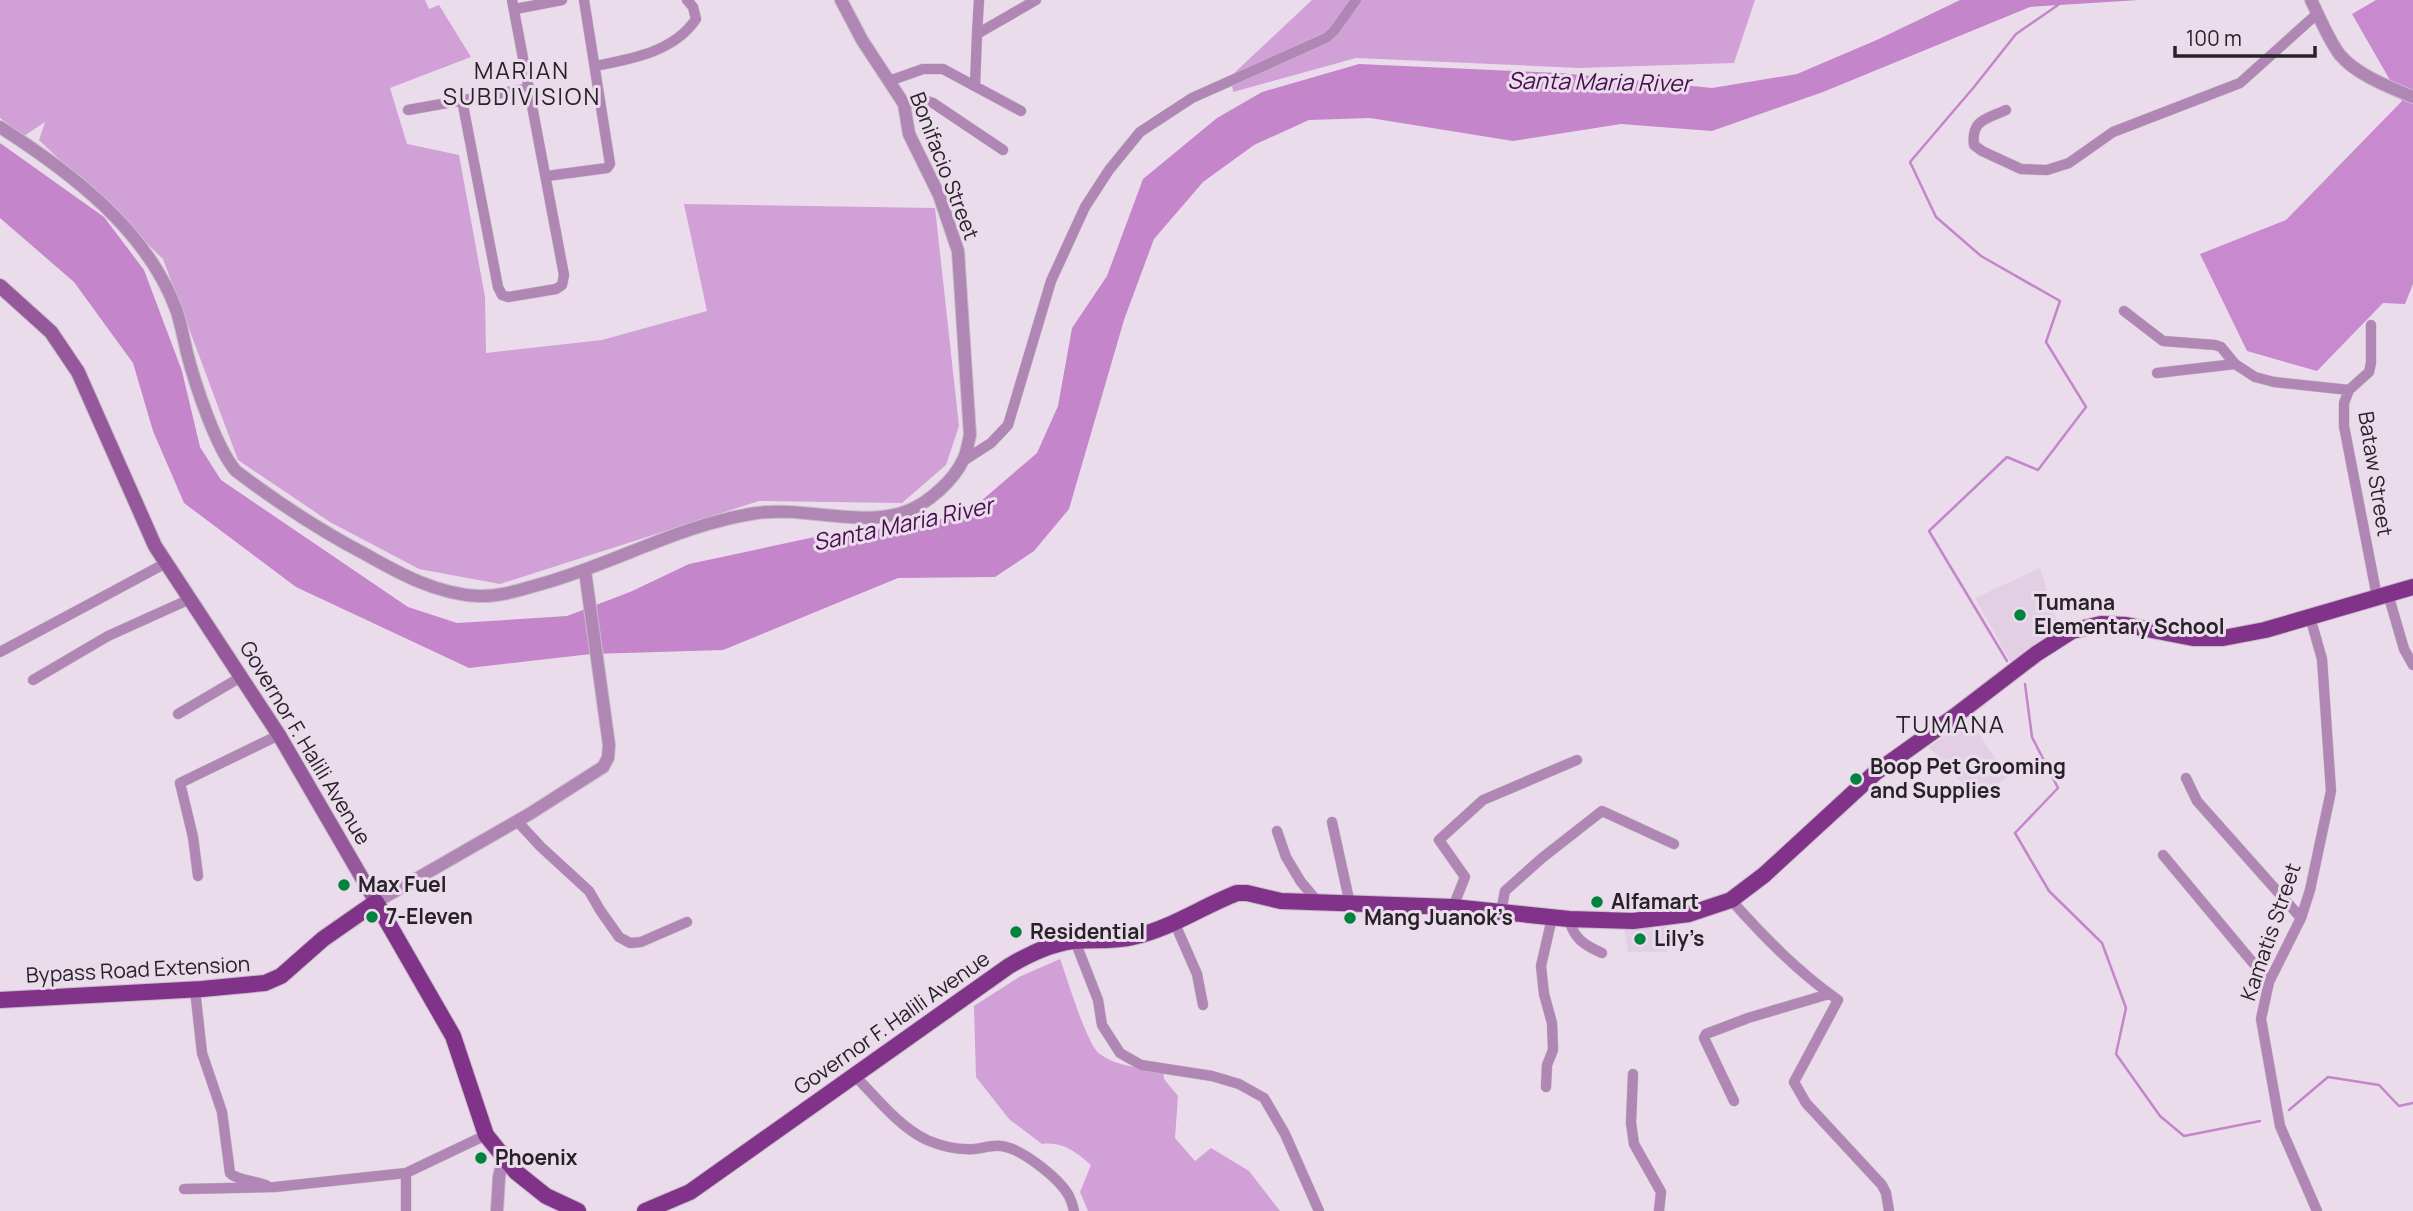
<svg xmlns="http://www.w3.org/2000/svg" width="2413" height="1211" font-family="Manrope,sans-serif">
<style>
.built{fill:#e3cfe4}
.green{fill:#d1a0d6}
.forest{fill:#c889cf}
.water{fill:#c485cb}
.lines{fill:none;stroke-linecap:round;stroke-linejoin:round}
.stream{stroke:#c485cb;stroke-width:2.5}
.minor-casing{stroke:#c8bbc9;stroke-width:11}
.tertiary-casing{stroke:#c8bbc9;stroke-width:14}
.secondary-casing{stroke:#c8bbc9;stroke-width:16}
.primary-casing{stroke:#c8bbc9;stroke-width:18}
.minor{stroke:#af86b4;stroke-width:10}
.tertiary{stroke:#af86b4;stroke-width:12}
.secondary{stroke:#95589b;stroke-width:14}
.primary{stroke:#803389;stroke-width:16}
.poi-dot{fill:#00833e;stroke:#ebdcec;stroke-width:2.5}
.labels{text-anchor:middle;stroke-width:6;stroke-linejoin:round;paint-order:stroke}
.street-label{font-size:21px;fill:#272228;stroke:#ebdcec}
.poi-label{font-size:21px;font-weight:bold;fill:#272228;stroke:#ebdcec;text-anchor:start}
.neighbourhood-label{font-size:23px;letter-spacing:2px;fill:#272228;stroke:#ebdcec}
.water-label{font-size:23px;font-style:italic;fill:#470d4e;stroke:#ebdcec}
.quarter-label{font-size:24px;letter-spacing:2px;fill:#272228;stroke:#ebdcec}
</style>
<rect width="100%" height="100%" fill="#ebdcec"/>
<path class="built" d="M2040,568L2060,632L2012,665L1975,598Z
M1969,719L2008,777L1977,800L1929,747Z
M1667,923V952H1628L1624,927Z"/>
<path class="green" d="M0,0H425L429,9L439,5L471,57L390,88L407,144L459,155L485,297L486,353L602,340L707,311L684,204L935,208L959,426L946,465L902,503L759,501L500,584L419,569L330,522L238,460L163,259L39,140L45,122L24,136L0,118Z
M1312,0H1755L1734,63L1579,68L1356,58L1233,92L1231,76Z
M1060,959C1067,977 1087,1046 1100,1054C1117,1067 1142,1068 1163,1071L1164,1079L1178,1096L1175,1138L1195,1161L1211,1148L1249,1171L1280,1211H1088L1080,1192L1091,1165C1076,1152 1063,1141 1042,1144L1009,1119L976,1077L974,1006L1019,977Z"/>
<path class="forest" d="M2376,0H2413V284L2405,304L2383,303L2317,371L2247,351L2200,254L2286,220L2402,101L2352,14Z"/>
<path class="water" d="M1960,0H2139L2030,7L1823,92L1712,131L1621,124L1513,141L1370,118L1309,120L1254,145L1203,182L1154,239L1124,320L1069,509L1034,551L995,577L898,578L723,650L591,654L469,668L296,587L184,503L153,431L133,363L74,282L0,218V143L104,217L144,270L182,371L200,447L221,480L408,607L457,623L567,616L630,592L689,564L843,531L920,526L973,508L1037,453L1058,406L1072,328L1107,276L1143,179L1217,118L1262,92L1359,64L1560,73L1712,88L1797,74L1879,39Z"/>
<g class="lines">
<path class="stream" d="M2007,661L1929,531L2007,457L2038,470L2086,407L2046,342L2060,301L1981,256L1936,217L1910,162L1974,87L2016,34L2058,5
M2025,684L2032,737L2058,788L2015,833L2049,891L2102,943L2126,1008L2116,1054L2160,1116L2184,1136L2260,1121
M2289,1110L2328,1077L2379,1085L2399,1106L2413,1103"/>
<g class="minor-casing">
<path id="minor" d="M515,9L562,0
M977,34L979,0
M595,66C631,59 674,52 696,19L693,7L687,0
M889,81L923,69H943L1021,111
M975,86L977,34L1036,0
M462,100L498,287L502,295L508,297L556,289L562,285L564,275L512,0
M904,104L927,101L933,103L1003,150
M408,110L530,88
M2006,110C1986,119 1971,120 1974,145L1982,151L2021,169L2047,170L2069,163L2113,132L2240,83L2318,13
M547,176L607,168L610,164L584,0
M2124,311L2163,341L2215,345L2221,347L2235,364
M2371,325V363L2369,372L2349,390L2344,403V426L2377,597
M2157,373L2235,364L2255,377L2274,382L2349,390
M963,461L991,443L1008,425L1051,281L1085,207L1109,170L1140,132L1192,98L1326,38L1334,31L1356,0
M2388,594L2404,649L2413,665
M2310,617L2322,659L2331,791L2310,890L2301,918L2269,982L2261,1019L2280,1126L2317,1211
M0,652L166,563
M33,680L108,636L190,599
M178,714L241,677
M2186,778L2197,801L2301,918
M517,821L541,847L589,891L600,910L619,937L630,943L641,942L687,922
M1332,822L1350,904
M1277,831L1286,857L1301,882L1318,902
M2163,855L2269,982
M198,876L193,837L180,783L279,735
M1731,900C1764,937 1797,971 1838,1000L1794,1082L1806,1103L1882,1185L1886,1193L1889,1211
M1453,907L1465,877L1439,840L1483,800L1577,760
M1501,911L1505,891L1542,858L1602,811L1674,844
M1569,919C1574,939 1584,945 1602,953
M1175,924L1197,974L1203,1005
M1075,941L1098,1000L1102,1025L1120,1053L1141,1065L1212,1076L1239,1084L1264,1098L1285,1134L1319,1211
M195,990L202,1053L222,1112L230,1173C236,1180 256,1181 266,1185
M1633,1074L1631,1123L1634,1144L1661,1192L1659,1211
M855,1076C876,1097 899,1127 927,1140C943,1147 957,1150 974,1149C983,1148 992,1145 1001,1146C1021,1148 1059,1178 1069,1196C1071,1200 1073,1206 1074,1211
M1546,1087L1547,1065L1553,1050L1552,1023L1544,994L1541,966L1552,918
M1734,1101L1704,1038L1706,1034L1748,1018L1829,994
M406,1173V1211
M184,1189L275,1187L406,1173L486,1135"/>
</g>
<g class="tertiary-casing">
<path id="tertiary" d="M2311,0C2320,18 2328,39 2340,55C2357,75 2389,87 2413,97
M0,127C70,172 148,230 177,312C181,325 184,340 187,353C195,384 216,448 236,471C277,502 319,530 365,554C400,574 437,594 478,596C499,597 520,590 541,584C614,564 681,524 757,513C805,506 865,529 910,510C929,502 954,480 963,460C967,453 968,443 970,435L958,251L939,195L909,134L904,104L862,40L841,0
M376,902L531,813L603,767L608,758L609,745L585,571
M497,1211L499,1177L503,1159"/>
</g>
<g class="secondary-casing">
<path id="secondary" d="M0,286L51,332L78,372L155,546L279,735L376,902"/>
</g>
<g class="primary-casing">
<path id="primary" d="M0,1000L202,989L265,983L281,976L323,939L376,902L453,1036L486,1135L516,1172L546,1196L578,1211
M645,1211L690,1192L1009,966C1029,954 1050,944 1073,941C1093,939 1113,942 1133,937C1170,929 1201,907 1237,893H1247L1281,901L1453,907L1569,919L1633,921L1689,914L1731,900L1764,875L1875,773L1955,716L2036,654L2072,631L2101,624L2126,625L2193,638H2223L2265,630L2413,587"/>
</g>
<use href="#minor" class="minor"/>
<use href="#tertiary" class="tertiary"/>
<use href="#secondary" class="secondary"/>
<use href="#primary" class="primary"/>
</g>
<g class="poi-dot">
<circle cx="2020" cy="615" r="7"/>
<circle cx="1856" cy="779" r="7"/>
<circle cx="344" cy="885" r="7"/>
<circle cx="1597" cy="902" r="7"/>
<circle cx="372" cy="917" r="7"/>
<circle cx="1350" cy="918" r="7"/>
<circle cx="1016" cy="932" r="7"/>
<circle cx="1640" cy="939" r="7"/>
<circle cx="481" cy="1158" r="7"/>
</g>
<g class="labels">
<g class="street-label">
<text transform="translate(944 166) rotate(69)" y="7">Bonifacio Street</text>
<text transform="translate(2375 474) rotate(81)" y="7">Bataw Street</text>
<text transform="translate(305 743) rotate(59)" y="7">Governor F. Halili Avenue</text>
<text transform="translate(2271 932) rotate(-71)" y="7">Kamatis Street</text>
<text transform="translate(138 970) rotate(-3)" y="7">Bypass Road Extension</text>
<text transform="translate(892 1023) rotate(-35)" y="7">Governor F. Halili Avenue</text>
</g>
<g class="poi-label">
<text x="2034" y="610">Tumana<tspan x="2034" dy="24">Elementary School</tspan></text>
<text x="1870" y="774">Boop Pet Grooming<tspan x="1870" dy="24">and Supplies</tspan></text>
<text x="358" y="892">Max Fuel</text>
<text x="1611" y="909">Alfamart</text>
<text x="386" y="924">7-Eleven</text>
<text x="1364" y="925">Mang Juanok’s</text>
<text x="1030" y="939">Residential</text>
<text x="1654" y="946">Lily’s</text>
<text x="495" y="1165">Phoenix</text>
</g>
<g class="neighbourhood-label">
<text x="522" y="79">MARIAN<tspan x="522" dy="26">SUBDIVISION</tspan></text>
</g>
<g class="water-label">
<text transform="translate(1599 82) rotate(1)" y="8">Santa Maria River</text>
<text transform="translate(903 524) rotate(-12)" y="8">Santa Maria River</text>
</g>
<g class="quarter-label">
<text x="1951" y="733">TUMANA</text>
</g>
</g>
<path d="M2175 46v10h140v-10" fill="none" stroke="#272228" stroke-width="3.5"/>
<text x="2186" y="46" font-size="21" fill="#272228" stroke="#ebdcec" stroke-width="5" paint-order="stroke">100 m</text>
</svg>
